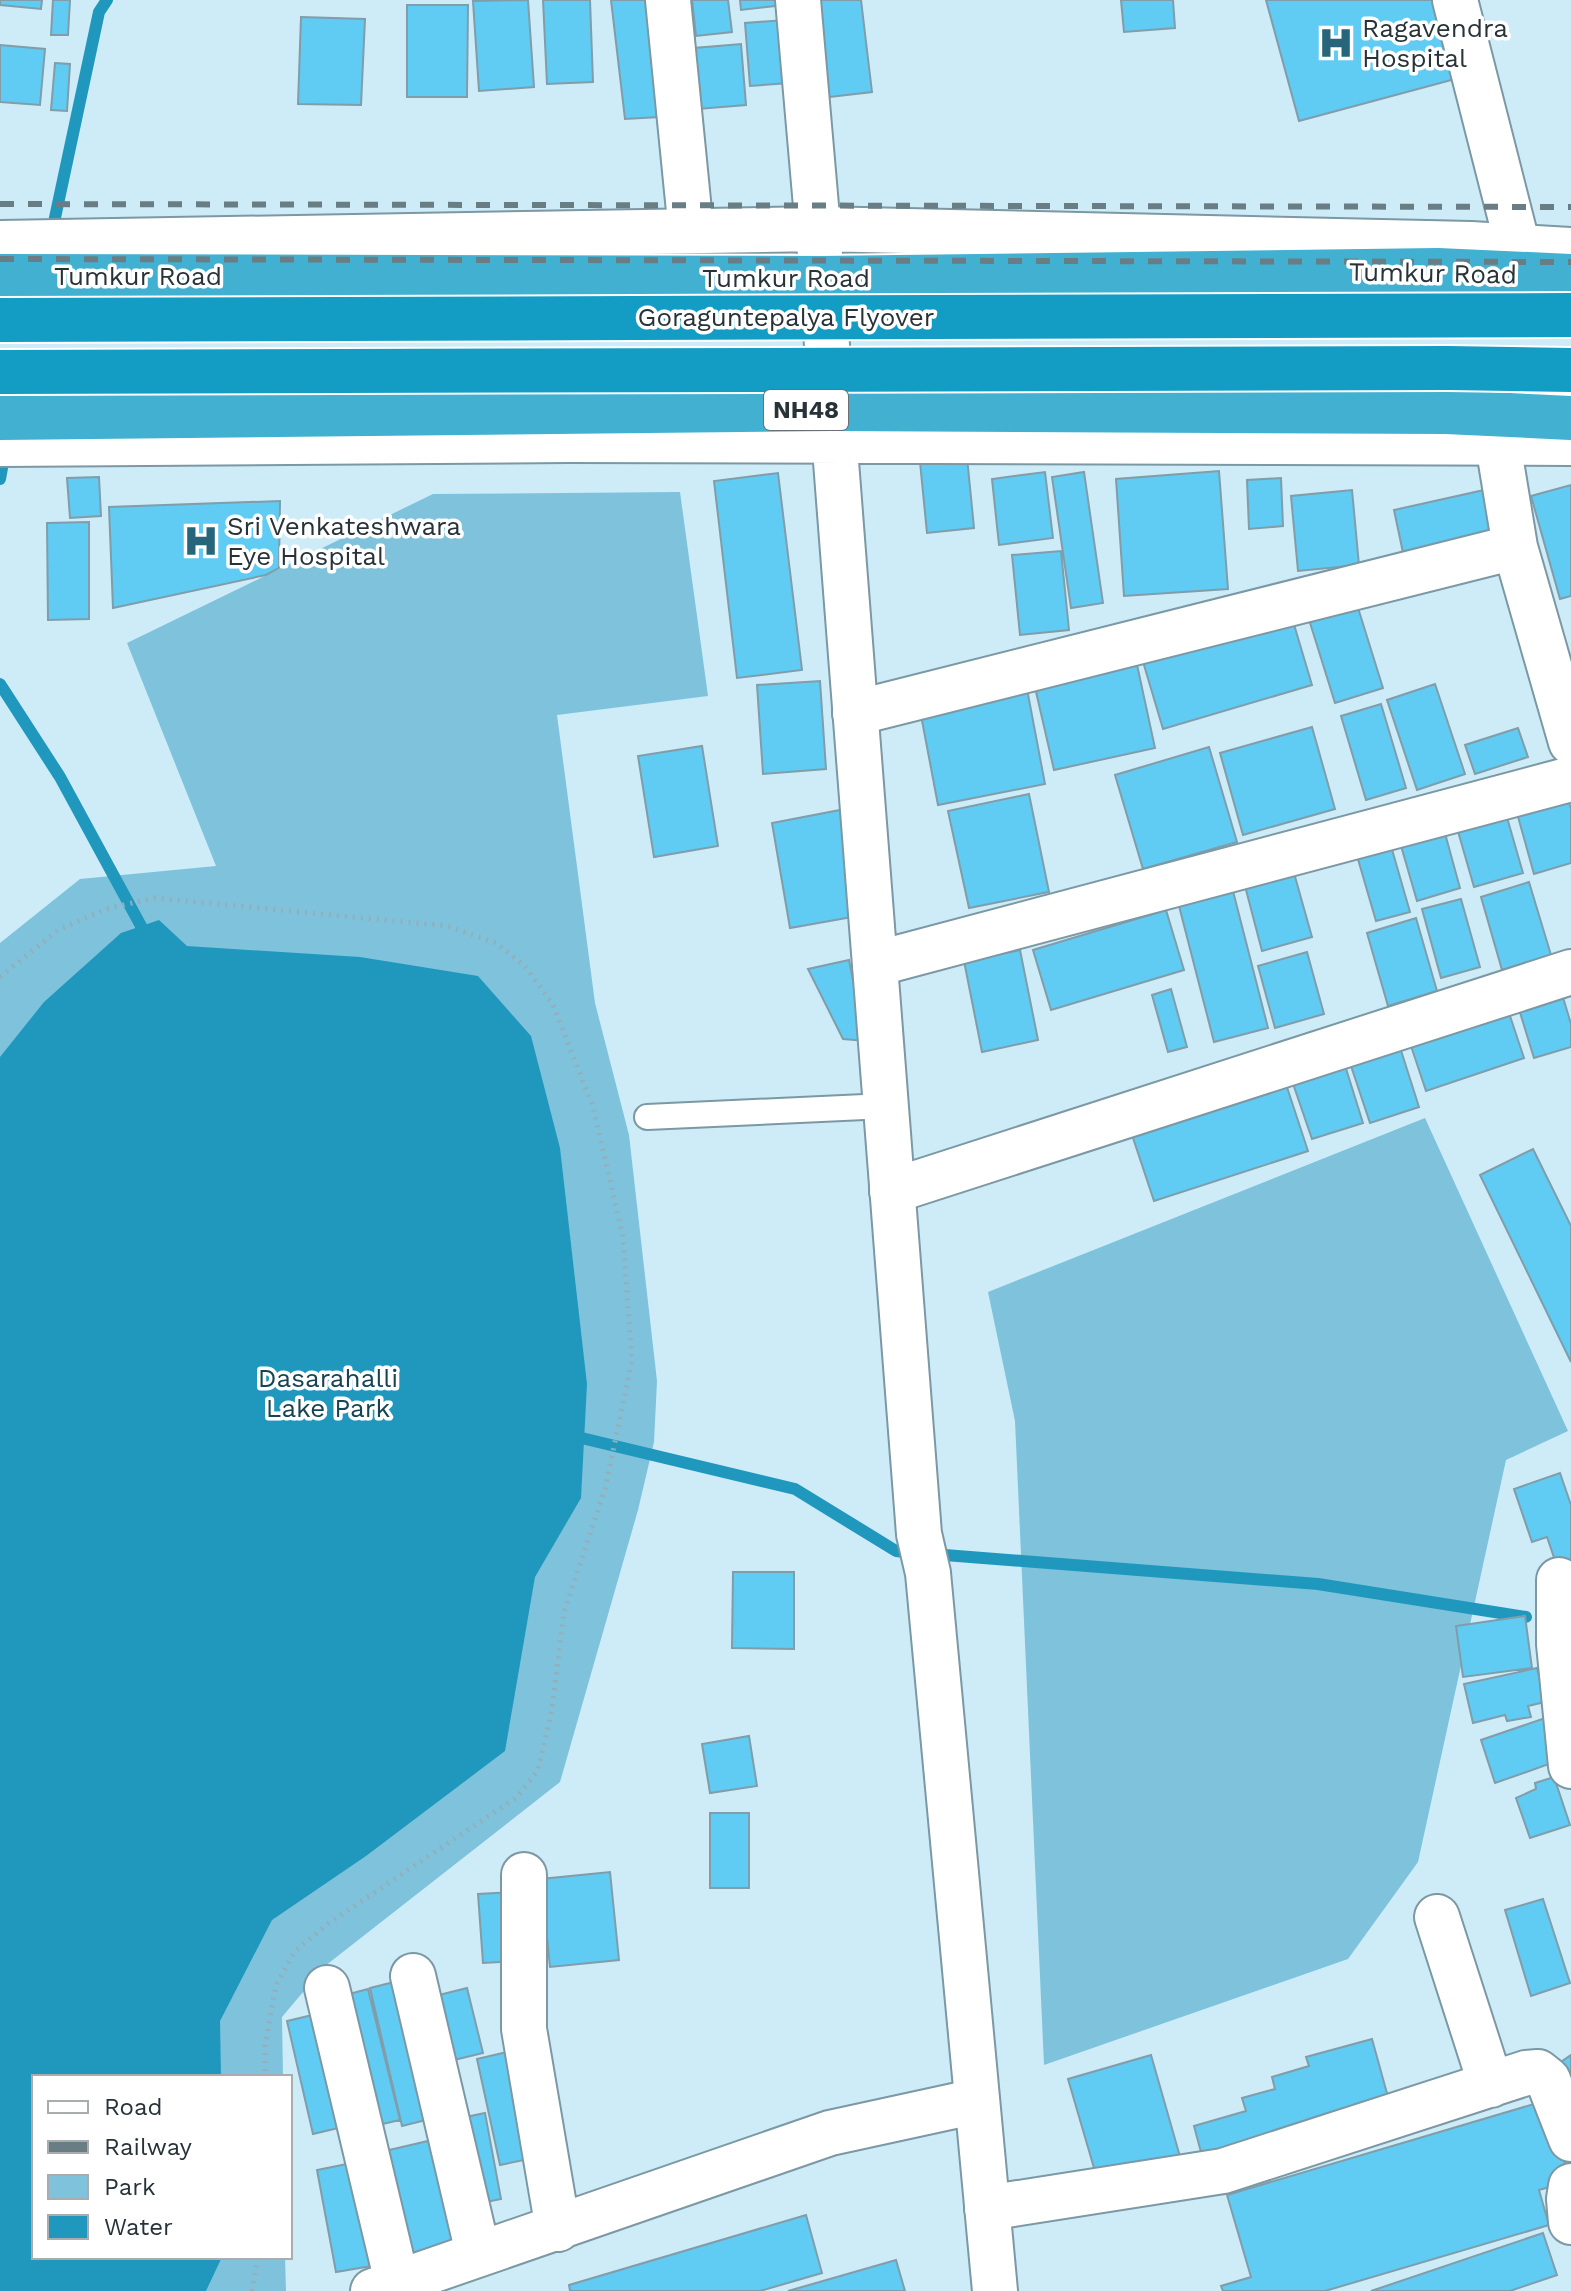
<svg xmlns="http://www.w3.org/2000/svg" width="1571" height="2291" font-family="'Work Sans',sans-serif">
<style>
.green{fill:#7fc2dc}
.water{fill:#2098be}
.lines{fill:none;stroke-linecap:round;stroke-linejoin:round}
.stream{stroke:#2098be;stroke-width:12}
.building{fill:#60cbf3;stroke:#809da9;stroke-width:2}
.service-casing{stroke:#7b98a4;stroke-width:28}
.minor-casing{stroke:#7b98a4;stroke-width:48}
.tertiary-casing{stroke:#7b98a4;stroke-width:48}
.trunk-casing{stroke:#fff;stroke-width:48}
.path{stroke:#95aeb8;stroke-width:5;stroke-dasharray:2 6;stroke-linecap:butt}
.service{stroke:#fff;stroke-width:24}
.minor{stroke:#fff;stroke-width:44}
.tertiary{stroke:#fff;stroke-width:44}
.trunk{stroke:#42b0d0;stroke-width:44}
.rail{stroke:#697d84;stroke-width:6;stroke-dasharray:14 14;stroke-linecap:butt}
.motorway-bridge-casing{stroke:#fff;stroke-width:48;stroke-linecap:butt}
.motorway-bridge{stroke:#139dc5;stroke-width:44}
.labels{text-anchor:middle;stroke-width:7;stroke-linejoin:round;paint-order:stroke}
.shield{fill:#fff;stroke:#687074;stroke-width:2}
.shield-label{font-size:24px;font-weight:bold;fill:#273338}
.poi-label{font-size:26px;fill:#273338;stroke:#fff;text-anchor:start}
.street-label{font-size:26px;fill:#273338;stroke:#fff}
.park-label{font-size:26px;fill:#154555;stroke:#fff}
</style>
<rect width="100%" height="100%" fill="#cdecf8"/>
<path class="green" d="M680,492L708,696L557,715L595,1003L629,1135L657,1381L654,1442L638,1510L560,1782L325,1966L282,2017L283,2077H34V2257H285L286,2291H0V943L80,879L216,866L127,643L433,494Z
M1425,1118L1568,1431L1506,1460L1418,1862L1348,1959L1044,2065L1015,1421L988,1292Z"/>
<path class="water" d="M159,920L187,946L360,957L478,976L531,1036L560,1148L587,1384L581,1498L535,1577L505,1751L366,1856L272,1920L220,2021L221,2077H34V2257H222L206,2291H0V1057L44,1002L121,933Z"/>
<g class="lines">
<path class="stream" d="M53,227L99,12L107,0
M0,479L2,468
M0,684L60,777L147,937
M569,1435L795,1489L896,1551L914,1553
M932,1554L1318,1584L1526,1617"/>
</g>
<path class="building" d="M0,0H42L41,9L0,5Z
M53,0H70L68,35H51Z
M528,0L534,87L479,91L473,1Z
M543,0H590L593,82L547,84Z
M611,0H653L660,117L625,119Z
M692,0H728L732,32L696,36Z
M740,0H784V5L741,10Z
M802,0H861L872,92L813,99Z
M1121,0H1173L1175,28L1124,32Z
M1266,0H1434L1455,79L1299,121Z
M407,5H468L467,97H407Z
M301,17L365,19L361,105L298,104Z
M784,20L789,83L750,86L745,23Z
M741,44L746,105L698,109L694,48Z
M0,45L45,49L40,105L0,102Z
M55,63L70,64L67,111L51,110Z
M967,457L974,528L927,533L920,462Z
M1219,471L1228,589L1124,596L1116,479Z
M1045,472L1053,538L999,545L992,479Z
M1084,472L1103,603L1071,608L1052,477Z
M778,473L802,670L737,678L714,481Z
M99,477L101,516L70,518L67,478Z
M1281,478L1283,526L1249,529L1247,480Z
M1571,485V596L1560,599L1531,496Z
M1352,490L1359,565L1298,571L1291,496Z
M1484,490L1496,547L1406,567L1394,510Z
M280,501L279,568L266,575L113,608L109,507Z
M89,522V619L48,620L47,523Z
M1061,551L1069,630L1020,635L1012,555Z
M1354,595L1383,688L1335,703L1306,610Z
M1290,611L1312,685L1163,729L1141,655Z
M1136,660L1155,748L1054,770L1034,683Z
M820,681L826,769L763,774L757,685Z
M1435,684L1465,774L1417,790L1387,700Z
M1027,689L1045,784L938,805L920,710Z
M1381,704L1406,788L1366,800L1341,716Z
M1312,727L1335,809L1243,835L1220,753Z
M1518,728L1528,757L1475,774L1465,745Z
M702,746L718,846L654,857L638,756Z
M1209,747L1237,842L1143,869L1115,775Z
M1566,792L1571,809V863L1534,874L1515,806Z
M1029,794L1049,892L969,908L948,811Z
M1504,807L1523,873L1474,887L1455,821Z
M840,810L858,916L790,928L772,823Z
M1443,826L1460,888L1417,901L1399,839Z
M1389,839L1410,912L1376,921L1355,849Z
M1294,873L1312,937L1262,951L1245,886Z
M1529,882L1551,955L1502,970L1481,897Z
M1233,891L1268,1028L1214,1042L1179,906Z
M1461,899L1480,967L1441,978L1422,909Z
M1166,910L1184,970L1051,1010L1033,950Z
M1416,918L1437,991L1388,1006L1367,933Z
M1020,950L1038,1040L982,1052L964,961Z
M1307,952L1324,1014L1275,1028L1258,966Z
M849,960L865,1041L843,1039L808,969Z
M1171,989L1187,1047L1168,1052L1152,995Z
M1562,994L1571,1024V1047L1534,1058L1518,1006Z
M1506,1004L1524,1058L1426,1091L1408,1037Z
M1398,1041L1419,1107L1370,1123L1348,1057Z
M1343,1059L1363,1123L1312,1139L1290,1075Z
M1283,1075L1308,1151L1154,1201L1129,1126Z
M1533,1149L1571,1226V1362L1480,1175Z
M1560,1473L1571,1505V1582L1563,1584L1547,1537L1532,1542L1514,1489Z
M733,1572H794V1649L732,1648Z
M1525,1616L1532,1668L1463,1677L1456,1626Z
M1537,1668L1545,1702L1528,1706L1531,1717L1507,1721L1505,1715L1473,1723L1464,1684Z
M1551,1716L1561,1745L1547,1750L1552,1763L1495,1783L1481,1740Z
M749,1736L757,1786L710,1793L702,1744Z
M1554,1777L1570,1825L1530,1838L1516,1798L1536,1789L1535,1783Z
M710,1813H749V1888H710Z
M610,1872L619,1960L550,1967L541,1879Z
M516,1892L521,1961L483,1963L478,1894Z
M1543,1899L1570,1983L1531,1996L1505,1910Z
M406,1979L438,2117L402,2126L370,1988Z
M467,1988L483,2053L454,2060L439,1995Z
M368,1989L400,2120L365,2128L334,1998Z
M325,2012L351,2125L313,2134L287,2021Z
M1372,2039L1393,2115L1205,2167L1194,2126L1246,2111L1242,2098L1275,2089L1272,2077L1309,2066L1306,2057Z
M511,2051L534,2158L500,2165L477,2059Z
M1151,2055L1181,2160L1099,2185L1068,2079Z
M1571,2055V2095L1552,2068Z
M1544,2101L1571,2181L1539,2190L1549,2225L1325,2291H1223L1221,2286L1251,2277L1227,2195Z
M485,2113L501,2199L471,2205L456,2119Z
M445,2137L470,2245L397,2262L372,2154Z
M352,2163L372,2266L336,2272L317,2170Z
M806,2215L822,2273L760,2291H570L569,2285Z
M1543,2233L1557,2275L1510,2291H1371Z
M896,2260L905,2291H788Z"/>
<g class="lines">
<g class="service-casing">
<path id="service" d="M647,1117L886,1106"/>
</g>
<g class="minor-casing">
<path id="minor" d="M668,0L691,231
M798,0L818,229
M1455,0L1518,247
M1498,444L1515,547L1571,742
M855,713L1515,547
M875,964L1571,779
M892,1191L1571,972
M1559,1580V1644L1571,1766
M524,1875V2029L558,2229
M1437,1917L1491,2085
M413,1976L478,2253
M327,1988L397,2282
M1571,2186L1569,2199L1571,2222
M987,2208L1223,2171L1526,2073L1538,2072L1548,2080L1571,2139
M373,2291L830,2133L977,2101"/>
</g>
<g class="tertiary-casing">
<path id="tertiary" d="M818,229L919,1534L928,1573L995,2291
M0,243L818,229L1471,244L1571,250
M0,444L568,440L1571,443"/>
</g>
<g class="trunk-casing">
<path id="trunk" d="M0,276L821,278L1438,270L1571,276
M0,418L832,409L1446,412L1571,418"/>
</g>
<path class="path" d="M0,977L58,930L106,909L154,898L447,926L496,943L525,966L553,1005L593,1107L623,1237L632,1361L605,1489L564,1612L552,1709L538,1770L517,1797L329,1923L295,1951L276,1985L265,2046V2077
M252,2291L258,2257"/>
<use href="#service" class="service"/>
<use href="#minor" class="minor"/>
<use href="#tertiary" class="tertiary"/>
<use href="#trunk" class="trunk"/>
<path class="rail" d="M0,204L1571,207
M0,259L1571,262"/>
<g class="motorway-bridge-casing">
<path id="motorway-bridge" d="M0,320L1571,315
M0,372L1448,368L1571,370"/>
</g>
<use href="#motorway-bridge" class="motorway-bridge"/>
</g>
<defs>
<g id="hospital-bare" transform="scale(2.76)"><path d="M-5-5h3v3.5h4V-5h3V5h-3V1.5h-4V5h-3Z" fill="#27657b" stroke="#fff" stroke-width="2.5" paint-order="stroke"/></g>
</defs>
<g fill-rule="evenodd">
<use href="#hospital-bare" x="1336" y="43"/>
<use href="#hospital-bare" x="201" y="541"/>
</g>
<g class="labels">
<rect class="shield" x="764" y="390" width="84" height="40" rx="6"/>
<g class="shield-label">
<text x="806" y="418">NH48</text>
</g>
<g class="poi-label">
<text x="1362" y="37">Ragavendra<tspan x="1362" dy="30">Hospital</tspan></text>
<text x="227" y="535">Sri Venkateshwara<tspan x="227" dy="30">Eye Hospital</tspan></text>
</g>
<g class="street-label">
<text transform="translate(1433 273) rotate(1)" y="9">Tumkur Road</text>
<text x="138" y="285">Tumkur Road</text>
<text x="786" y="287">Tumkur Road</text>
<text x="786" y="326">Goraguntepalya Flyover</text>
</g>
<g class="park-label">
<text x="328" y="1387">Dasarahalli<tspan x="328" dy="30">Lake Park</tspan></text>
</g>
</g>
<rect x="32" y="2075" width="260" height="184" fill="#ffffff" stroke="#a9adaf" stroke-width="2"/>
<rect x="48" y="2101" width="40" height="12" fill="#ffffff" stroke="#a9adaf" stroke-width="2"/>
<text x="104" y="2115" font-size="24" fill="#273338">Road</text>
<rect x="48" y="2141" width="40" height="12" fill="#697d84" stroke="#a9adaf" stroke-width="2"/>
<text x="104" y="2155" font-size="24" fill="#273338">Railway</text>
<rect x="48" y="2175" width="40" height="24" fill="#7fc2dc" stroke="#a9adaf" stroke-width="2"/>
<text x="104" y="2195" font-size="24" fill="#273338">Park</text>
<rect x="48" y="2215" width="40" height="24" fill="#2098be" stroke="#a9adaf" stroke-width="2"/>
<text x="104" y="2235" font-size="24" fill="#273338">Water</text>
</svg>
